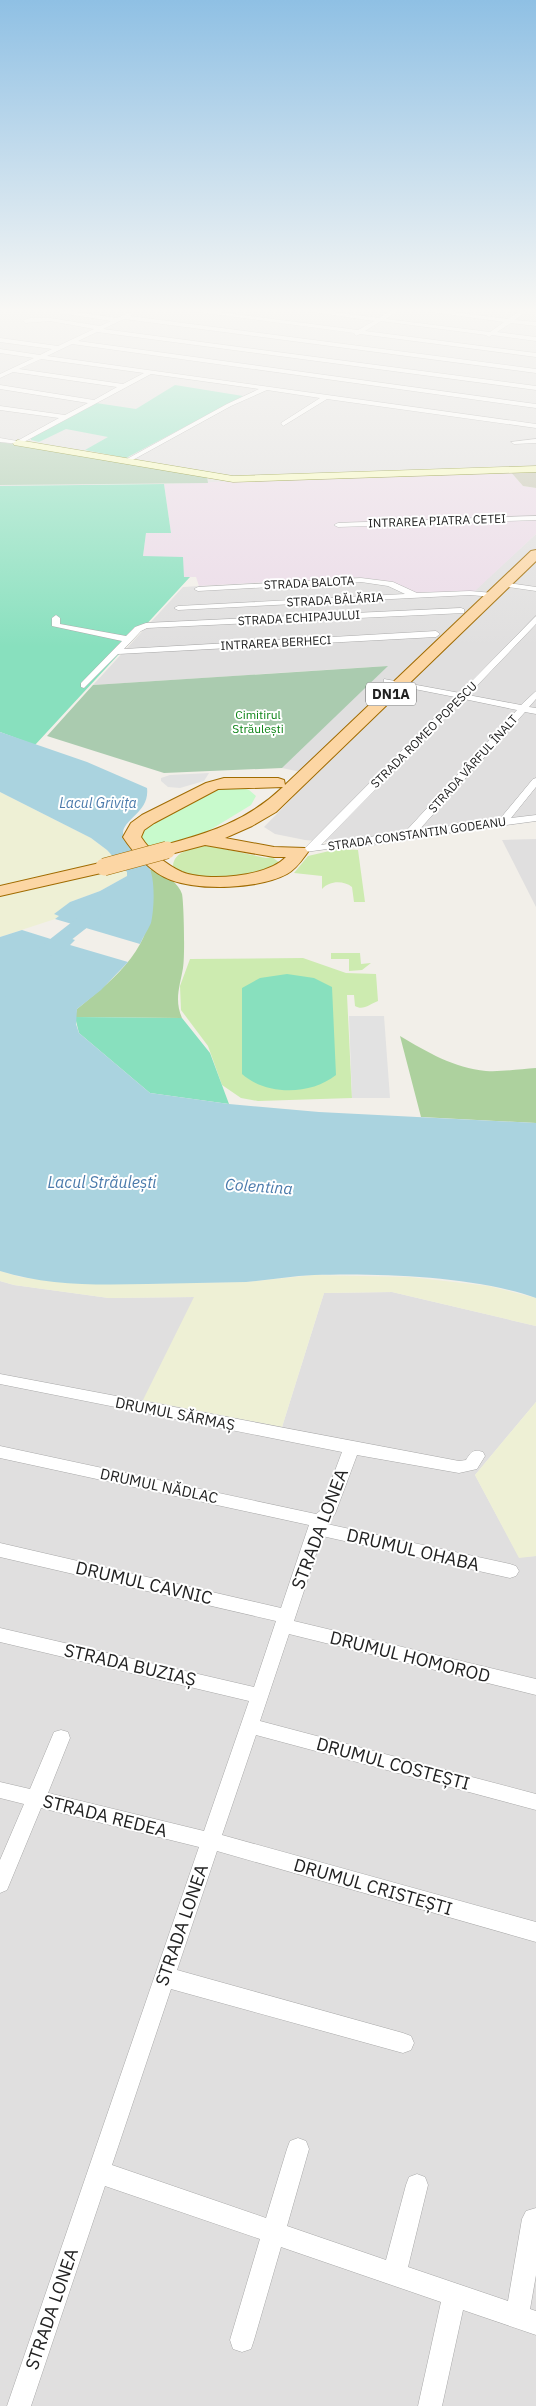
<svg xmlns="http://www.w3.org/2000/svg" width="536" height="2406" font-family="'IBM Plex Sans',sans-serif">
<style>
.residential{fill:#e0dfdf}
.industrial{fill:#ebdbe8}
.construction{fill:#c7c7b4}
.farmland{fill:#eef0d5}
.grass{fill:#cdebb0}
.forest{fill:#add19e}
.cemetery{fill:#aacbaf}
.park{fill:#c8facc}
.pitch{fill:#88e0be}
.parking{fill:#e2e2e2}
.water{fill:#aad3df}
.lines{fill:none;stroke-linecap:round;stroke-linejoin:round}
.river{fill:#aad3df;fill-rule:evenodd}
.street-casing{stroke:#a9a9a9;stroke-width:1}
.secondary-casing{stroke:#707d05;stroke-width:1}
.primary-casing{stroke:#a06b00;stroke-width:2}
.street{fill:#fff;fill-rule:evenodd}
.secondary{fill:#f7fabf;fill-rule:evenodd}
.primary{fill:#fcd6a4;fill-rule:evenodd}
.primary-bridge-casing{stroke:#a06b00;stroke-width:18;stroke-linecap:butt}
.primary-bridge{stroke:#fcd6a4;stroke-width:17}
.labels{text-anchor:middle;stroke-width:4;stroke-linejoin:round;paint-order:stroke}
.far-street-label{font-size:12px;fill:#222;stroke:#fff}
.far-park-label{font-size:12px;fill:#0c8416;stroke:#fff}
.shield{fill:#fff;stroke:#646464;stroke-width:1}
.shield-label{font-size:14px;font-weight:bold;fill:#222}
.far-water-label{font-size:14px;font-style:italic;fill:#4a7aab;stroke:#fff}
.street-label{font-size:15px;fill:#222;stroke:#fff}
.water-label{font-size:16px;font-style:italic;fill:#4a7aab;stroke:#fff}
.near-street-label{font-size:18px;fill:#222;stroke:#fff}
</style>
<rect width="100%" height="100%" fill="#f2efe9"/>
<path class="residential" d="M0,310H536V470L208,483L0,486Z
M536,534V821L371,846L305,840L275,834L264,827L315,775L282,768L387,666L93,685L183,587L355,577L393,582L419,594L473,592Z
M536,839V907L502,840Z
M0,1281L14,1285L109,1298L194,1297L282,1427L324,1293L392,1292L536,1326V1402L475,1475L519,1557L536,1556V2406H0Z"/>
<path class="industrial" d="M509,470L523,486L536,488V534L474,592L419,594L393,582L355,577L199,586L196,577H184L143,556L146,533H171L164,484Z"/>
<path class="construction" d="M509,470H536V488L523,486Z"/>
<path class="farmland" d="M0,792L91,838L107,850L127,872V876L100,891L70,902L55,914L60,916L55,919L0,937Z
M0,1271L20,1277L68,1283L120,1284L247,1282L313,1275L410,1277L489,1286L536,1298V1326L392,1292L324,1293L282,1427L143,1400L194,1297L109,1298L14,1285L0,1281Z
M536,1402V1556L519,1558L475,1475Z"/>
<path class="grass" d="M205,845L266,858L272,857L280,863L272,870C243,874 197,888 173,866C174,851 192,849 205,845Z
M338,849L358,850L365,902H354L352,887C343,880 329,881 322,889V876L294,873L308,856Z
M331,953H360L361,964L371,963L362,970L349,971V959H331Z
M303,958L346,973L376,974L378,1001C370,1004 363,1011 355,1006L354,995H347L352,1098L258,1101L241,1098L222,1085L208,1046L181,1010L180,986L190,959Z"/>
<path class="forest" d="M158,869C166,875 179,884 182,894C184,904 185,958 183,968C180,986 174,1000 182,1018L75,1017L77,1009C127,969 161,939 150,870Z
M400,1036C427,1052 454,1068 486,1071C502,1072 520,1069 536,1068V1123L421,1117Z"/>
<path class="cemetery" d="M0,442L207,477L208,483L0,485Z
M388,666L282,768L164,773L47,736L93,685Z"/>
<path class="park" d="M240,787L249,790L256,796L251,805L205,833L150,852L140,842V830L214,788Z"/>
<path class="pitch" d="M175,385L243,396L126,458L85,450L108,437L66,429L39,442L31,440V438L96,403L136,409Z
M164,484L171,533H146L143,556L183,557L184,577H190L35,745L0,732V486Z
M287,974L314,978L332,987L336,1075C311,1095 267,1096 242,1074V988L260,978Z
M75,1017L182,1018L210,1053L229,1104L150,1093L79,1033Z"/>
<path class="parking" d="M209,773L204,781L180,788L168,787L161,781V778L170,775Z
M349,1016H384L390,1098H352Z"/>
<path class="water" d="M0,732L87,762L147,788C150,812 123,819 123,833C123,845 142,856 148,866C156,876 154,911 151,923C148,930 143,937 140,944L86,928L76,935L63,931L72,924L55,919L59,916L54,914L70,902L100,891L127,876V872L107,850L91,838L0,792Z
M22,930L54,940L61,935L75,940L70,945L128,962L101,990L77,1009L76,1024L79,1033L150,1093L229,1104L319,1112L536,1123V1298C475,1276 379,1273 314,1275C291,1276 269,1280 246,1282C213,1283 180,1283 147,1284C98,1285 47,1286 0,1271V937Z"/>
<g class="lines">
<path class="river" d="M92,910L98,911L101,915L98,919L38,966L6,996L0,997V982L26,958L86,911Z"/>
<g class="street-casing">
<path id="street" d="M62,310L117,318L130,312L133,314L130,316L536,369V373L124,319L103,329L536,386V390L97,332L78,341L536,404V408L72,344L47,356L536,424V428L327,399L283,426L281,423L320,398L267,390L231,406L129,462H125V460L227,404L259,389L151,374L20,444L0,442V438L17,441L59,418L0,410V406L65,415L88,403L0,389V385L94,400L117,387L13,372L0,378V374L34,358L0,353V349L40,355L52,349L0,342V338L58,346L94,329L50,321L25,323L23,320L31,318H50L100,326L111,321L60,313ZM41,359L144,373L123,384L19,369Z
M184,310H203L358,330L374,321L299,310H319L379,318L391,310H399L386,319L490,332L504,322L417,310H437L508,319L521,310H528L515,320L536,322V326L511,323L497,332L536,337V341L492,335L489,337L486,335L381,321L365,331L536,353V357L360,334L356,336L354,333Z
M536,439V443L514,444L511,442Z
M536,516V520L338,527L334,525L338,523Z
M361,578L393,582L417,593L470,591L493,593L497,595L493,597L470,595L178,610L174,608L178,606L405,594L388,586L361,582L198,591L194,589L198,587Z
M502,582L536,587V591L502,586Z
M461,608L464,609V613L147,628L141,631L124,649L436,631L440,634L436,637L118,654L84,688L81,687V683L122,641L52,626V618L56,615L60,618V624L126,636L135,627L146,623Z
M536,616V624L468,695L521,705L536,691V699L529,707L536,708V714L525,712L419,830L499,820L533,779L536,778V787L511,818L536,815V821L305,852V848L455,697L384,683V679L460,693ZM464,699L517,710L406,831L321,845Z
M0,1374L459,1461L466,1460C471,1452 473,1449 483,1452L485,1456L477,1469L459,1473L357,1455L335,1514L327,1524L510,1564L516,1566L519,1571L516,1576L510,1578L322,1536L294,1621L536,1679V1695L289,1634L260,1721L536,1794V1810L256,1735L222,1835L536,1922V1942L217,1851L177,1970L403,2033L411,2036L414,2043L411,2050L403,2053L171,1989L112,2165L266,2218L287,2149L290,2141L298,2138L306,2141L309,2149L287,2226L386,2260L406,2185L409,2177L417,2174L425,2177L428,2185L408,2267L508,2301L522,2219L526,2211L536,2208V2275L530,2309L536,2311V2335L463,2310L442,2406H418L441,2302L281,2247L254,2340L251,2349L242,2352L233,2349L230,2340L260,2239L105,2186L31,2406H7L199,1847L41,1808L7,1890L0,1893V1860L24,1804L0,1798V1782L30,1789L54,1732L61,1730L68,1732L70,1738L48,1793L204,1831L249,1701L0,1642V1628L254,1687L276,1621L0,1557V1543L281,1608L309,1525L0,1458V1446L316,1514L320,1511L342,1452L0,1384Z"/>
</g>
<g class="secondary-casing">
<path id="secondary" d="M18,440L233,476L536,466V472L233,482L14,445L13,443Z"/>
</g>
<g class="primary-casing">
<path id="primary" d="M536,550V561L276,812L252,826L225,838L274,847L305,848L308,852C302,860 296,869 287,874C259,889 201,891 171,880C152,873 134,854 123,837L131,823L142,815L206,783L224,778H278L284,780L285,785L531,551ZM283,787C246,822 209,833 161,846L158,850L161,854L167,855L205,845L274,857H286C267,877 207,882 182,872C166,865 150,851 141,837L144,830L154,823L218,789Z
M104,862L110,863L113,867L110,871L0,896V886Z"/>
</g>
<use href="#street" class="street"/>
<use href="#secondary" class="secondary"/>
<use href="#primary" class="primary"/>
<g class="primary-bridge-casing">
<path id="primary-bridge" d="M104,867L167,850"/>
</g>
<use href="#primary-bridge" class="primary-bridge"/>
</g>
<linearGradient id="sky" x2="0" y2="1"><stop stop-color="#8fc0e4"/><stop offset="0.48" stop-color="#f9f8f5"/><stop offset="1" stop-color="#f9f8f5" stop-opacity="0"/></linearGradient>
<rect width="536" height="647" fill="url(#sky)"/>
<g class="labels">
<g class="far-street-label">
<text transform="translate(437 521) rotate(-2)" y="4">INTRAREA PIATRA CETEI</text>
<text transform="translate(309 583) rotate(-3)" y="4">STRADA BALOTA</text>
<text transform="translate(335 600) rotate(-3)" y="4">STRADA BĂLĂRIA</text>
<text transform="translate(299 618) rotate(-3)" y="4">STRADA ECHIPAJULUI</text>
<text transform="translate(276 643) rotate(-3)" y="4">INTRAREA BERHECI</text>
<text transform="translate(424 735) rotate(-45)" y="4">STRADA ROMEO POPESCU</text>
<text transform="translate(473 764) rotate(-48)" y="4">STRADA VÂRFUL ÎNALT</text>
<text transform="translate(417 834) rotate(-8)" y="4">STRADA CONSTANTIN GODEANU</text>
</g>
<g class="far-park-label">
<text x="258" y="719">Cimitirul<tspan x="258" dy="14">Străulești</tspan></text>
</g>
<rect class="shield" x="366" y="682.5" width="50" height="23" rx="4"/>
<g class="shield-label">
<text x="391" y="699">DN1A</text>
</g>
<g class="far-water-label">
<text x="98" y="808">Lacul Grivița</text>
</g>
<g class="street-label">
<text transform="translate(175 1414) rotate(11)" y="5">DRUMUL SĂRMAȘ</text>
<text transform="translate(159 1486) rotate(12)" y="5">DRUMUL NĂDLAC</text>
</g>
<g class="water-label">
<text x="102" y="1188">Lacul Străulești</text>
<text transform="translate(259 1186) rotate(4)" y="6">Colentina</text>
</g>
<g class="near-street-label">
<text transform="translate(320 1529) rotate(-69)" y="6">STRADA LONEA</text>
<text transform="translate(413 1550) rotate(13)" y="6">DRUMUL OHABA</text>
<text transform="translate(144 1583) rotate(13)" y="6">DRUMUL CAVNIC</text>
<text transform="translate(410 1657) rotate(14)" y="6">DRUMUL HOMOROD</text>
<text transform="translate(130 1665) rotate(13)" y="6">STRADA BUZIAȘ</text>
<text transform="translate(393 1764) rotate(15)" y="6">DRUMUL COSTEȘTI</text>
<text transform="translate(105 1816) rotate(14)" y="6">STRADA REDEA</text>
<text transform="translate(373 1887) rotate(16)" y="6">DRUMUL CRISTEȘTI</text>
<text transform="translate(182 1925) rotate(-71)" y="6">STRADA LONEA</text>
<text transform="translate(52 2309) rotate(-71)" y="6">STRADA LONEA</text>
</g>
</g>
</svg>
